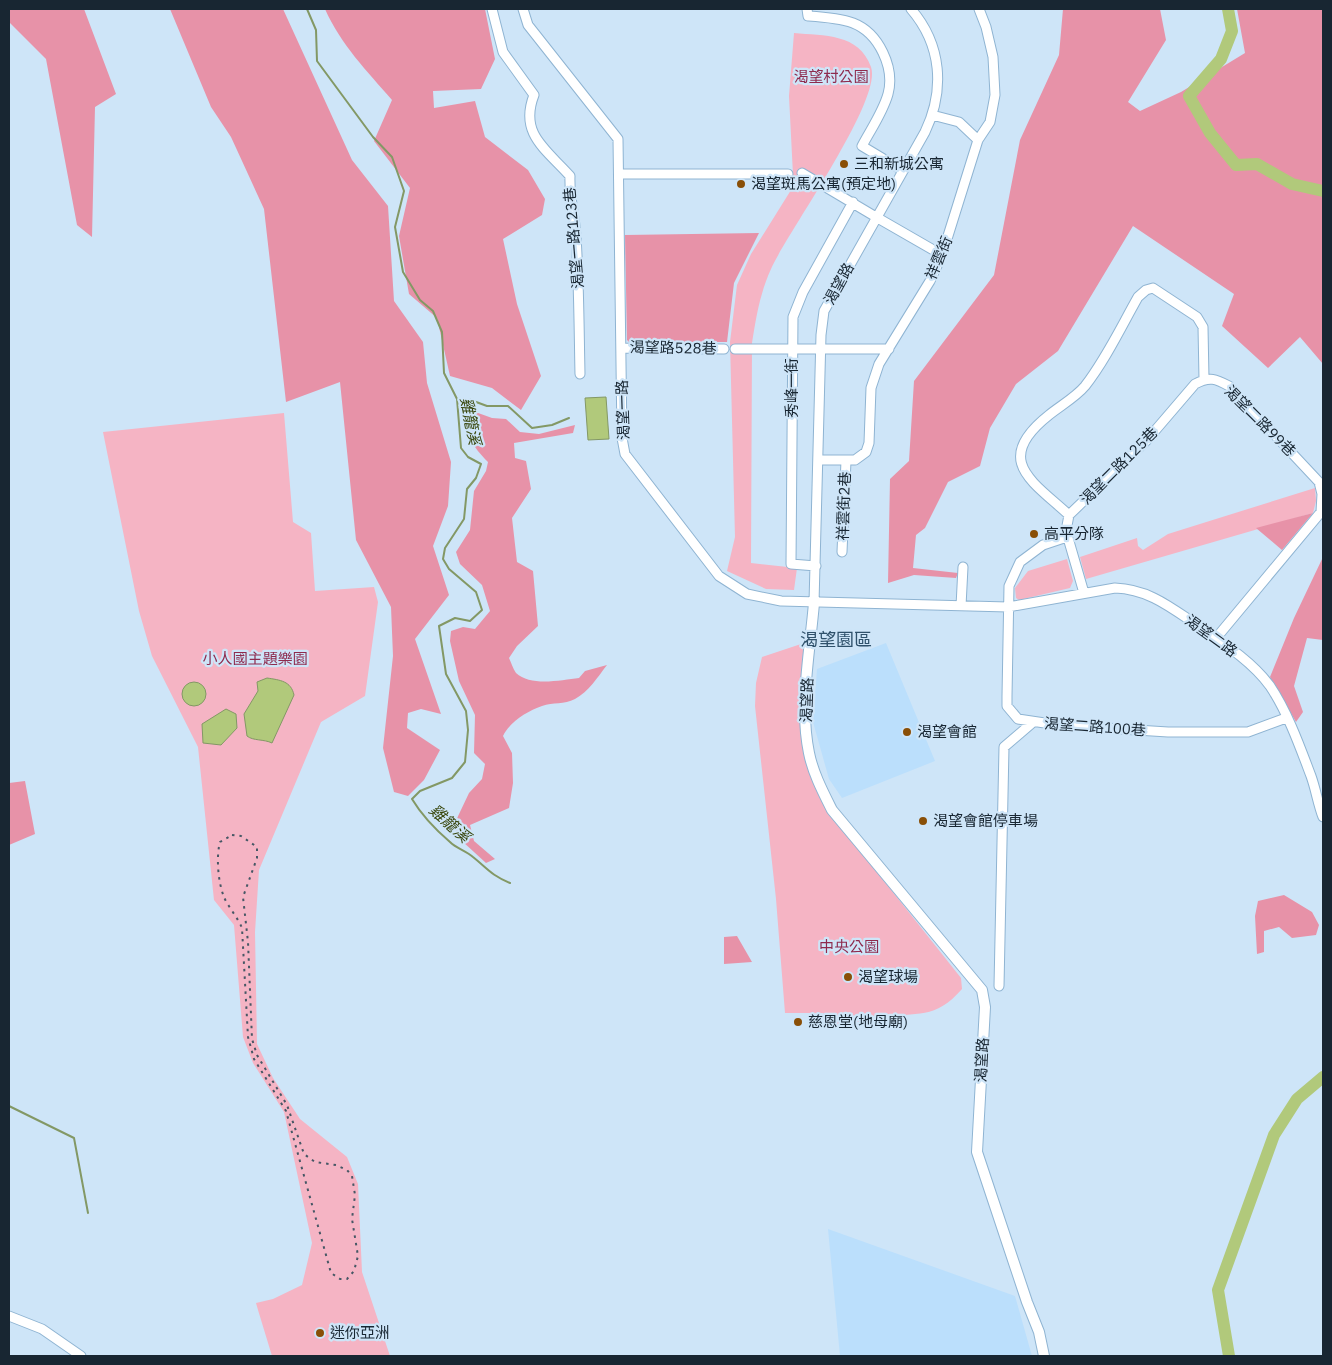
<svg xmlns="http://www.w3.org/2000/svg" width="1332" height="1365" font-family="'IBM Plex Sans','Noto Sans TC',sans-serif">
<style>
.built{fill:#bbdffc}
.green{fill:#f5b4c4}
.forest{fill:#e792a8}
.water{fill:#b1c97b;stroke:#839865}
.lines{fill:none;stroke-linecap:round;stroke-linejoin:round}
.stream{stroke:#839865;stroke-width:2}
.river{stroke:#b1c97b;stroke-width:12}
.minor-casing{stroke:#8fb4d2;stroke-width:11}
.tertiary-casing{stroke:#8fb4d2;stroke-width:12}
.minor{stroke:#fff;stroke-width:9}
.tertiary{stroke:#fff;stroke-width:10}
.rail{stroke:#465765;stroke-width:2;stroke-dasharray:2.5 5;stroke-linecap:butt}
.poi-dot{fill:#894f07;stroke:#cee5f8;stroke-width:2}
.labels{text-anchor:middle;stroke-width:4.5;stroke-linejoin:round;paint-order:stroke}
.park-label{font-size:15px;fill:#8e2b4e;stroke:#cee5f8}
.poi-label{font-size:15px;fill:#182632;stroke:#cee5f8;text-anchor:start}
.street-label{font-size:15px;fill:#182632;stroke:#cee5f8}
.water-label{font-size:16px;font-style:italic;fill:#38460c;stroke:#cee5f8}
.quarter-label{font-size:18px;fill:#2f516b;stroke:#cee5f8}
</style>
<rect width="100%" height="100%" fill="#cee5f8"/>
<path class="built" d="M886,643L935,761L842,798L829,779L813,722L817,669Z
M828,1229L1015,1296L1032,1356H840Z"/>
<path class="green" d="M794,33C824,36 859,33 871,67C883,100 787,233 771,269C760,293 756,318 752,343L751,563L797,568L794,590L766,589L727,571L735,537L730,342L737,285L751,254L791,190L793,175L789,96Z
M284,413L293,522L311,533L315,591L374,587L378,602L365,696L321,722L259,870L255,932L257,1044L273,1078L300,1119L347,1157L358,1184L362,1272L390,1356H272L258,1310L256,1303L273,1299L302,1285L312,1243L284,1112L253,1063L243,1037L234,925L214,900L198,747L152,656L139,611L103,432Z
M1315,488L1316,501L1313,513L1086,579L1080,557L1137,538L1138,546L1143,550L1168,534Z
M1067,559L1073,581L1070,588L1019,600L1016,598L1015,588L1028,571Z
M804,643C798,697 798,756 823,804L961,978L962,989C935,1020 917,1012 881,1017C863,1020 845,1025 827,1030L823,1013H785L776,899L755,706L756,683L762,657Z"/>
<path class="forest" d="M9,9H84L116,94L95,107L92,237L77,225L46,59L9,22Z
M170,9H283L352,160L388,206L394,301L423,342L427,383L451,462L448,506L433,546L449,595L415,639L441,714L421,709L408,713L407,728L440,750L424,780L408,796L394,792L383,748L393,656L391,607L356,540L340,382L286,402L264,209L231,137L211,107Z
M325,9H485L495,59L481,89L433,91L434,108L475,101L485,137L528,170L545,199L542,215L503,239L517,304L541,376L521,410L492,388L450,376L437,318L409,294L399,236L410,188L374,141L392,100C367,71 341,45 325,9Z
M1063,9H1160L1166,40L1128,102L1140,111L1181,92L1245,53L1237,9H1323V364L1300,337L1268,368L1222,326L1234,294L1133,226L1058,351L1016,384L990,428L980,466L948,482L925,528L916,535L913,568L958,573L956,578L914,575L888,583L890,479L909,461L914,381L994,275L1020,140L1059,55Z
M759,233L734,283L727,342H629L627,340L625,235Z
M467,409L492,418L506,419L520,432L539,434L575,425L573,433L514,443L515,458L526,461L531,489L512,518L517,562L533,571L538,626L517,646L509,658C511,662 513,669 516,673C531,687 561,680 579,678L585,671L607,665C597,678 589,691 575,699C564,705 553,702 542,706C527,711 510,722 503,736L512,753L513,783L509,808L470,825L474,841L495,859L486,863L451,831L469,793L482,779L485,764L474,753L475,715L459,681L450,641L451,631L463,627L475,629L490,611L482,585L460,564L456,552L470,530L474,491L486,471L488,462C470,444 466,434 467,409Z
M1313,513L1282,550L1256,528Z
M1323,557V640L1307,638L1294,686L1303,712L1296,722L1270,677L1294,618Z
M25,781L35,834L9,845V783Z
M1284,895L1312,912L1319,925L1316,935L1292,938L1279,927L1264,931V952L1257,954L1255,916L1258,901Z
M737,936L752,962L724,964V937Z"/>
<path class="water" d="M606,397L609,439L588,440L585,398Z
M267,678C280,680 291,681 294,695L272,743C264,739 253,741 247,736L244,714L258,691L257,682Z
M182 694a12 12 0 1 1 24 0a12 12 0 1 1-24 0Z
M226,709L236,714L237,728L221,745L203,743L202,724Z"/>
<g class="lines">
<path class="stream" d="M307,9L316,30L317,61L373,137L392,157L404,191L395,227L403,272L420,300L433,311L442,332L444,373L457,399L461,448L468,457L481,464L476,478L467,489L464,519L445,548L443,559L449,569L476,592L482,610L470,621L455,618L439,626L446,674L466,711L468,730L465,762L452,778L420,791L412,799C421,814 436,830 450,842C456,848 466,851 473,857C488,869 491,875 510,883
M458,399H468L487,406H508L532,428L552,425L569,418
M9,1106L74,1138L88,1213"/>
<path class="river" d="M1228,9L1232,31L1221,59L1189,96L1210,133L1236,165L1257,164L1292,184L1323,191
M1229,1356L1218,1290L1274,1135L1297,1099L1323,1077"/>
<g class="minor-casing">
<path id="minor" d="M492,9L503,52L534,95C519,134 546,149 570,176C569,197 575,216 576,237C579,283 579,328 580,374
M523,9L528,25L618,139L622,438L625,454L719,576L747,594L781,601L1008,607L1115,588C1147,589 1169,606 1194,623C1220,641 1251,660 1270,686C1288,713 1300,747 1311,776C1316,790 1318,804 1323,817
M807,9L808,16C823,17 839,18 853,23C879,33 895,68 888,94C883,112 871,129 862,146L902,170
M932,115L959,122L978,140
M802,173L876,217
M619,174H788
M876,217L942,255
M621,348L724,349
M735,349H889
M818,460H855L866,452L869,443L871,388L879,364L930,281L942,255L978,140L990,122L995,95L993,57L986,27L979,9
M1069,515C1032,481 992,460 1049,415C1060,406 1076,397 1085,386C1106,359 1121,327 1138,297L1146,290L1153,288L1197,317L1203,327L1204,379
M1067,537L1043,545L1020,562L1009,586L1007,696V706L1018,719L1058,725L1168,732H1248L1286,718
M842,552L846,461
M816,566L791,564L793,317L803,292L853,202
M1084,593L1066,531L1069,515L1147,440L1195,384C1210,376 1216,379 1229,386L1319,482L1322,494L1321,512L1217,637
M814,603L821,335L824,311L925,132C945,90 942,45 911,9
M961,606L963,567
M999,986L1004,747L1032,723
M9,1316L42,1329L81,1356"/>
</g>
<g class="tertiary-casing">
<path id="tertiary" d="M814,603C810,651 799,705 809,753C813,773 823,792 832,810L982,990L985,1007L977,1152L1027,1302L1039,1332L1044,1356"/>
</g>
<use href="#minor" class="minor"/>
<use href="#tertiary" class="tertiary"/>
<path class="rail" d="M232,835L241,836L257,847V858L243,897L248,942L252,1039L257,1055L287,1105L304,1154L315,1162L336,1165L347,1170L352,1176L355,1195L352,1219L358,1256L354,1271L347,1279H340L331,1273L286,1111L254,1059L248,1037L242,928C238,918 227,905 224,897C218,882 216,857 220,842Z"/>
</g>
<g class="poi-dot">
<circle cx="844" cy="164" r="5"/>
<circle cx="741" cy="184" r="5"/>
<circle cx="1034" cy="534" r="5"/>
<circle cx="907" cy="732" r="5"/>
<circle cx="923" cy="821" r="5"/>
<circle cx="848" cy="977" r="5"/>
<circle cx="798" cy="1022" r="5"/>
<circle cx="320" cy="1333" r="5"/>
</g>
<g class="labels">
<g class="park-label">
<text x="831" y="82">渴望村公園</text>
<text x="255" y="664">小人國主題樂園</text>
<text x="849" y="952">中央公園</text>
</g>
<g class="poi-label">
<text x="854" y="169">三和新城公寓</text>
<text x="751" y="189">渴望斑馬公寓(預定地)</text>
<text x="1044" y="539">高平分隊</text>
<text x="917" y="737">渴望會館</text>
<text x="933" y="826">渴望會館停車場</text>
<text x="858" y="982">渴望球場</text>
<text x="808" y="1027">慈恩堂(地母廟)</text>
<text x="330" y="1338">迷你亞洲</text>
</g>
<g class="street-label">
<text transform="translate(574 238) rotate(-95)" y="5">渴望一路123巷</text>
<text transform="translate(939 258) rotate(-67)" y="5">祥雲街</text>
<text transform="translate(839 284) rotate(-61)" y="5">渴望路</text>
<text transform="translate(673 348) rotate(1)" y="5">渴望路528巷</text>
<text transform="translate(792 388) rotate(-90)" y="5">秀峰一街</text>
<text transform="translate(623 410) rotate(-92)" y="5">渴望一路</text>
<text transform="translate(1260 421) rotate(45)" y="5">渴望二路99巷</text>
<text transform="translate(1119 466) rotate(-45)" y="5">渴望二路125巷</text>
<text transform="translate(844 506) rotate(-88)" y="5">祥雲街2巷</text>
<text transform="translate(1211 636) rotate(36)" y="5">渴望二路</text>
<text transform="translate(807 700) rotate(-88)" y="5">渴望路</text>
<text transform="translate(1095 727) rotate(4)" y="5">渴望二路100巷</text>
<text transform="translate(982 1060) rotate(-87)" y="5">渴望路</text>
</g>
<g class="water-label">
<text transform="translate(471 421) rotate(79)" y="6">雞籠溪</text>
<text transform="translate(450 823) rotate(42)" y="6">雞籠溪</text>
</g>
<g class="quarter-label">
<text x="836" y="646">渴望園區</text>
</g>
</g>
<rect width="1332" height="1365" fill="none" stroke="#182632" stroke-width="20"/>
</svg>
